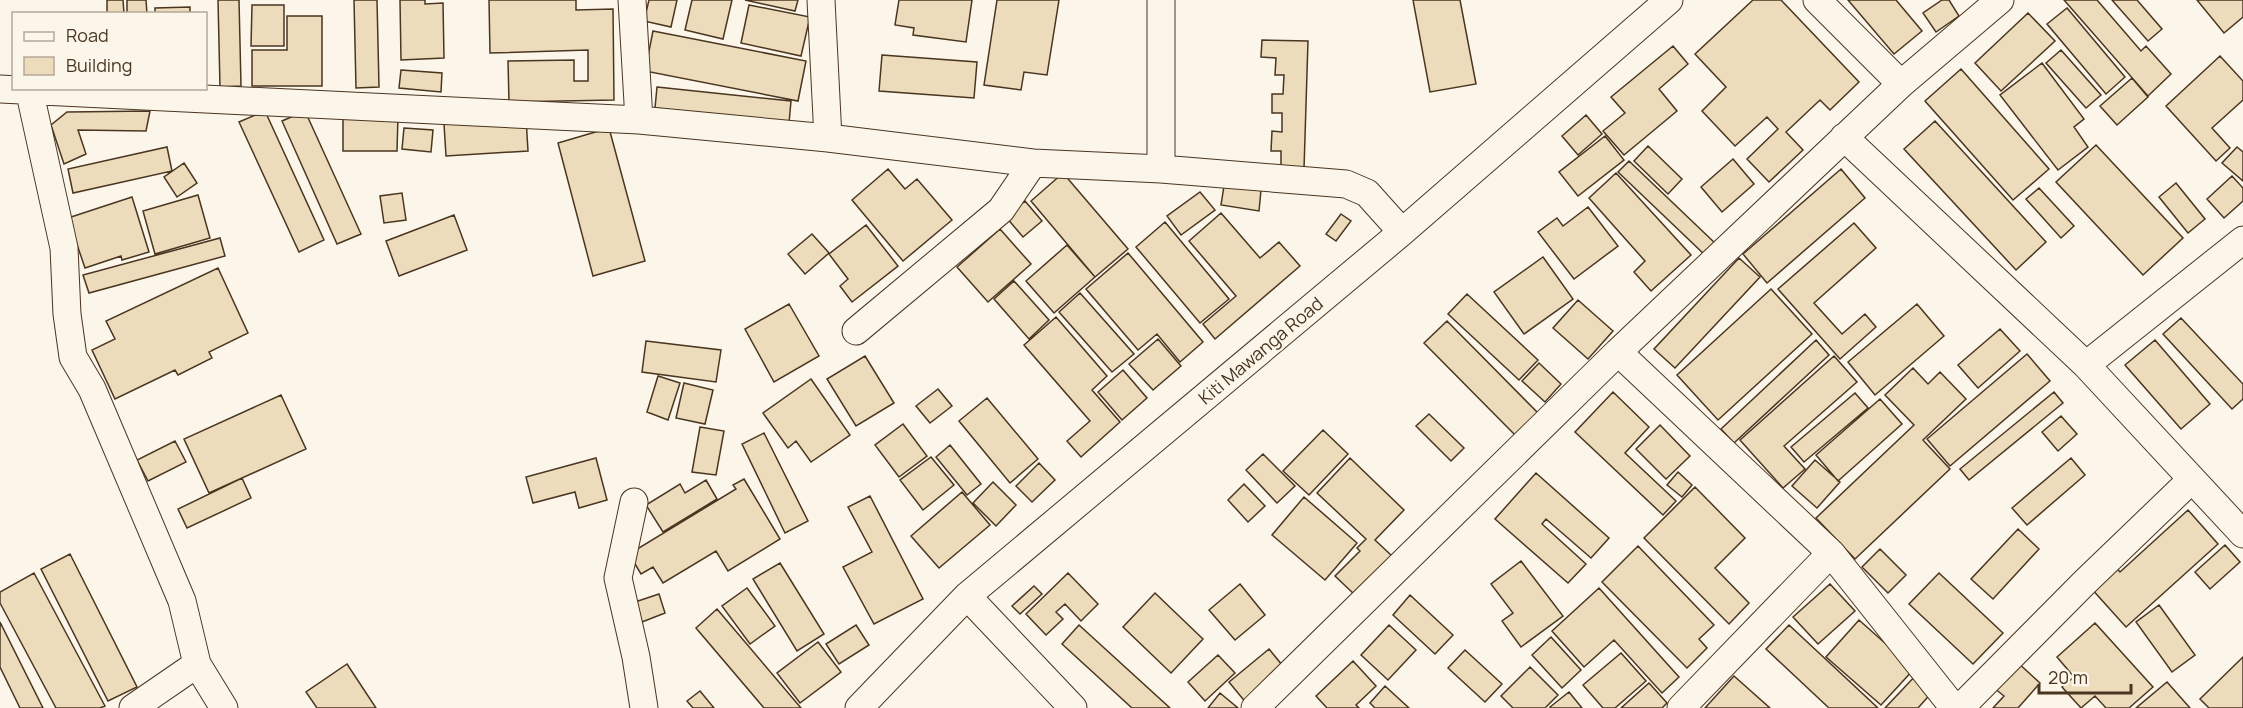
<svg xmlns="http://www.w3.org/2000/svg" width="2243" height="708" font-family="Manrope,sans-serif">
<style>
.building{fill:#ecdcbc;stroke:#4a3520;stroke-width:1.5}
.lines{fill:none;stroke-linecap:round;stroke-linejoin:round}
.minor-casing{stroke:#4a3520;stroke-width:29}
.minor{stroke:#fbf6e9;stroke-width:27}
.labels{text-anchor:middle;stroke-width:4.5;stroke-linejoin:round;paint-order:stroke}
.street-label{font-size:18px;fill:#4a3520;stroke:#fbf6e9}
</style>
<rect width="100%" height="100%" fill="#fbf6e9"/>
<path class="building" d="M107,0H123L124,14H107Z
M127,0H146L147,14H127Z
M218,0H239L241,86L220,87Z
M354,0H377L379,87L356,88Z
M400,0H425V4L443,3L444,58L401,60Z
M489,0H576V10L613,9L614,100L509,102L508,61L574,60V81H588V50L490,53Z
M649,0H677L671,27L644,21Z
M692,0H732L723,39L685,30Z
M745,0H798L795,11Z
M899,0H972L966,42L913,35L914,28L895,25Z
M997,0H1059L1047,75L1024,72L1021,90L984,85Z
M1413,0H1460L1476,84L1430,92Z
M1753,0H1781L1859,82L1830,110L1820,100L1786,132L1803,150L1769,182L1747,159L1778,129L1767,117L1735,146L1702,111L1726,87L1695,54Z
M1848,0H1896L1922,31L1894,54Z
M1942,0H1949L1959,16L1936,32L1923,13Z
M2064,0H2097L2141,51L2146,46L2171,74L2148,96Z
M2112,0H2137L2162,29L2148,41Z
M2197,0H2243V17L2224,33Z
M252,5H284V46H251Z
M749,5L810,17L801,56L741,43Z
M190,7V14H155V8Z
M2067,8L2125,77L2106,94L2047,24Z
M2028,13L2055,41L2001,91L1975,63Z
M287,16H322V86H252V50H287Z
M653,31L806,61L798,101L645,71Z
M1262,40L1308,41L1304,169H1281V151H1271L1272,131L1282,132V113H1272V94H1283L1284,75H1275L1276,58L1261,57Z
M1673,46L1688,64L1659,89L1677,111L1624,155L1603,131L1625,113L1611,97Z
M2061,50L2101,95L2086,108L2046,63Z
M882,55L977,62L974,98L879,91Z
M2220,56L2243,81V100L2212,128L2230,148L2216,161L2166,106Z
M2042,63L2084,119L2074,127L2088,147L2058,170L2000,95Z
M1961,69L2049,169L2013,200L1925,101Z
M401,70L442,73L441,92L399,88Z
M2132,78L2148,97L2117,125L2100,106Z
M657,87L791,101L789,123L655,108Z
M150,111L146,131L78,130L86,154L64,164L51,125L67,112Z
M265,111L324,240L299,252L239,122Z
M305,111L361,234L337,244L282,121Z
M343,115L398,116L397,151H343Z
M1586,115L1602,134L1578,155L1562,136Z
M526,118L528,151L446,156L444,124Z
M1935,121L2046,242L2016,270L1904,149Z
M404,128L433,130L431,152L402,149Z
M609,128L645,261L593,276L558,143Z
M1605,136L1624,160L1578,196L1559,172Z
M2096,145L2183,238L2143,275L2056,182Z
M1648,146L1682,179L1668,194L1634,161Z
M167,147L172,171L73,193L68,169Z
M2237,147L2243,152V181L2222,163Z
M1733,159L1754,184L1722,212L1701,187Z
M1629,161L1717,245L1706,256L1618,172Z
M184,163L197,183L177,197L164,177Z
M888,169L905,189L917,179L952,220L903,261L852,200Z
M1841,169L1865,198L1767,283L1743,254Z
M1063,173L1128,249L1095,277L1031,201Z
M1616,173L1691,255L1651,291L1634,272L1645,261L1589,198Z
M2232,176L2243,188V201L2224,218L2207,199Z
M2176,183L2205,219L2188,233L2159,197Z
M1224,186L1261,190L1259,211L1221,205Z
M2039,188L2074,226L2061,238L2026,199Z
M1200,192L1215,210L1181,235L1167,216Z
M402,193L406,220L384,223L380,196Z
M198,195L210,238L155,254L143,211Z
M132,197L149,252L122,260L121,256L85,268L68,218Z
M1025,201L1042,221L1023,237L1006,217Z
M1588,207L1618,246L1574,279L1538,232L1557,218L1563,226Z
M1221,213L1260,258L1279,242L1300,266L1215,339L1203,324L1236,296L1189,241Z
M1341,214L1351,221L1336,241L1326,234Z
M454,215L467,250L399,276L386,241Z
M1165,222L1229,299L1200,323L1136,247Z
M1854,223L1876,248L1814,303L1842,334L1865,314L1876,327L1840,359L1778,289Z
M866,225L898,266L852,302L840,286L848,279L829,254Z
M1000,229L1031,264L988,302L957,267Z
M812,234L829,253L805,274L788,254Z
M220,238L225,256L89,293L83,275Z
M1067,245L1095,277L1054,313L1026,281Z
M1128,253L1203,342L1180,362L1157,334L1138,350L1086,289Z
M1543,257L1573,299L1524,334L1494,292Z
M1739,258L1760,277L1675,368L1654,349Z
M218,268L248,333L209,352L212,358L178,375L175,370L115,399L92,350L115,339L106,321Z
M1014,281L1049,320L1029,339L994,299Z
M1771,289L1812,334L1718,420L1677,375Z
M1080,293L1134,354L1112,372L1059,312Z
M1467,294L1538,360L1519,380L1448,314Z
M1578,300L1613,331L1588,359L1553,328Z
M789,304L819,356L774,382L745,329Z
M1917,304L1944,336L1875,395L1848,362Z
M1056,317L1107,376L1092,390L1120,422L1081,457L1067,441L1090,421L1024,345Z
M2181,318L2243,384V399L2232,409L2163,334Z
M1447,321L1539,414L1516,436L1424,343Z
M2000,329L2020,351L1978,388L1958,365Z
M1158,339L1181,366L1153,390L1129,364Z
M1816,340L1829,355L1734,443L1721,429Z
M2155,340L2210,404L2181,429L2125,365Z
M646,341L721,350L716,382L642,372Z
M2027,354L2050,381L1950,466L1927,439Z
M865,356L894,403L856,426L827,379Z
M1834,356L1857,382L1784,446L1805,469L1783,488L1740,440Z
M1539,363L1561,384L1545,402L1522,381Z
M1913,368L1928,384L1940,372L1966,399L1923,440L1950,469L1855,559L1816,518L1914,425L1885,395Z
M1123,370L1147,398L1122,420L1098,392Z
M658,376L680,383L668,420L647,412Z
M811,379L850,435L811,462L796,441L788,448L763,413Z
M684,383L713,390L705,424L676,418Z
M938,389L952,406L930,423L916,406Z
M1613,392L1649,427L1625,453L1676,501L1663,515L1575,432Z
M2054,392L2063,403L1969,480L1960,469Z
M1855,393L1868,408L1804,462L1791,447Z
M281,395L306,449L209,493L184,439Z
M987,398L1038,459L1010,483L959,421Z
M1880,399L1902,424L1838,481L1816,455Z
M1429,414L1464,448L1451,461L1416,426Z
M2061,416L2077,434L2058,451L2042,432Z
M903,424L927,456L899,477L875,445Z
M1660,425L1690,456L1666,479L1636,449Z
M700,427L724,431L716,475L692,472Z
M1323,430L1348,454L1309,495L1283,471Z
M764,433L808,521L785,533L742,444Z
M175,441L186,462L148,481L137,460Z
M950,445L981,484L967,495L936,457Z
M1263,454L1295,486L1277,503L1246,470Z
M931,457L954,485L923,510L900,480Z
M596,458L607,500L579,508L575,492L533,503L526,477Z
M1350,458L1404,510L1375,540L1392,556L1355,595L1335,576L1360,551L1357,548L1366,539L1317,493Z
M2071,458L2085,475L2027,525L2012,508Z
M1815,460L1840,482L1817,508L1792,486Z
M1039,463L1055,480L1032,502L1016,486Z
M1678,472L1692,485L1682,497L1667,485Z
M1536,473L1609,538L1591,558L1546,519L1542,524L1586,564L1568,583L1495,519Z
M242,478L251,498L187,528L178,509Z
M744,479L780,539L728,571L716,551L663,583L653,567L641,574L629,554L736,489L733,485Z
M706,480L717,499L663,532L646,505L680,484L685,493Z
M993,482L1016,505L996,526L973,503Z
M1244,484L1265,506L1248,522L1228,500Z
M1695,487L1745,538L1715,568L1749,603L1729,624L1644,538Z
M962,492L990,525L939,568L911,536Z
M870,496L923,599L874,624L843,567L872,552L848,507Z
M1304,497L1357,543L1325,580L1272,535Z
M2188,510L2218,544L2126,627L2090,587L2114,565L2120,572Z
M2018,529L2039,549L1993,599L1971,579Z
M2225,545L2240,562L2210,589L2195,572Z
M1638,546L1714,625L1699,639L1707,648L1687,668L1602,582Z
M1880,549L1906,575L1888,593L1862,567Z
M70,554L137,687L108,701L41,569Z
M1521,561L1563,616L1521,647L1502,621L1513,613L1491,584Z
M780,563L824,634L797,651L753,579Z
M34,573L105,706L100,708H56L0,603V592Z
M1068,573L1098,604L1081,621L1065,604L1056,612L1063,619L1046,635L1026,614Z
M1939,573L2003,633L1973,664L1909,604Z
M1240,584L1265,615L1235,640L1209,610Z
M1830,584L1855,611L1818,644L1793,617Z
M1034,586L1042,594L1020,614L1012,606Z
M747,588L775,626L750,644L722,606Z
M1599,588L1679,677L1662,693L1614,640L1584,667L1552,631Z
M1155,593L1203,639L1171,673L1123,627Z
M659,594L665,613L642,622L635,602Z
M1410,595L1453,635L1435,654L1393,615Z
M2159,605L2195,655L2172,672L2136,622Z
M717,609L801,708H764L696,628Z
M1859,620L1914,669L1881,705L1826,657Z
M0,622L43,708H20L0,667Z
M2095,623L2153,687L2129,708H2106L2095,696L2081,708L2062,687L2074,677L2057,657Z
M856,625L869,645L839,664L826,644Z
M1079,625L1170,708H1132L1062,644Z
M1389,625L1416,650L1388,680L1361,655Z
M1789,625L1878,708H1829L1766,649Z
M1551,637L1581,670L1562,688L1532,655Z
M818,642L841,672L800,703L777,673Z
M1269,649L1287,671L1247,704L1229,682Z
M1465,650L1502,684L1485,702L1448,668Z
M1621,653L1646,681L1615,708H1603L1583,685Z
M1218,655L1235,673L1205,701L1188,682Z
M2243,657V708H2209L2200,699Z
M1353,661L1376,686L1356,705L1359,708H1327L1316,696Z
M2017,662L2040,683L2018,708H1993L2004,696L1994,688Z
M347,664L376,708H317L306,692Z
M1530,667L1558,695L1545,708H1513L1501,696Z
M1918,673L1935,689L1918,708H1885Z
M1734,676L1770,708H1705Z
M2167,682L2190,708H2136Z
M1649,683L1667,703L1662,708H1621Z
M1385,686L1409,708H1375L1370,703Z
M700,691L714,708H693L687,701Z
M1569,692L1582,708H1550V707Z
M1220,693L1238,708H1208Z"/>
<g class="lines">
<g class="minor-casing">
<path id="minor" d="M632,0L639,120
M821,0L828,138
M1161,0V169
M1817,0L1901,84
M0,89L639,120L828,138L1033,163L1161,169L1346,184L1367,193L1402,232
M29,89L64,248L67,314L73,357L92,389L182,601L197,664L133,708
M1844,137L2086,365L2243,534
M856,331L1001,210L1033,163
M1618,352L1901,84L2000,0
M2086,365L2243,240
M634,502L618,578L636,657L644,708
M967,596L1073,708
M197,664L224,708
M859,708L967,596L1402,232L1669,0
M1255,708L1618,352L1831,553L1954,708
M1681,708L1831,553
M1960,708L2085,582L2191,480"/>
</g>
<use href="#minor" class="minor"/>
</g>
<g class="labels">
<g class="street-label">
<text transform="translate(1261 351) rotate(-40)" y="6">Kiti Mawanga Road</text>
</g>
</g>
<rect x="12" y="12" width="195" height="78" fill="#fbf6e9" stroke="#b4a999" stroke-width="1.5"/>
<rect x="24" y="32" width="30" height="9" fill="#fbf6e9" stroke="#b4a999" stroke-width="1.5"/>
<text x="66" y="42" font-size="18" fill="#4a3520">Road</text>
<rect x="24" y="57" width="30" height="18" fill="#ecdcbc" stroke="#b4a999" stroke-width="1.5"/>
<text x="66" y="72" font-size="18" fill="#4a3520">Building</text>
<path d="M2039 684v9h92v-9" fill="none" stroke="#4a3520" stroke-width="3"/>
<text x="2048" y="684" font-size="18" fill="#4a3520" stroke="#fbf6e9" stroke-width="4.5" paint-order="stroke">20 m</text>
</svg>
